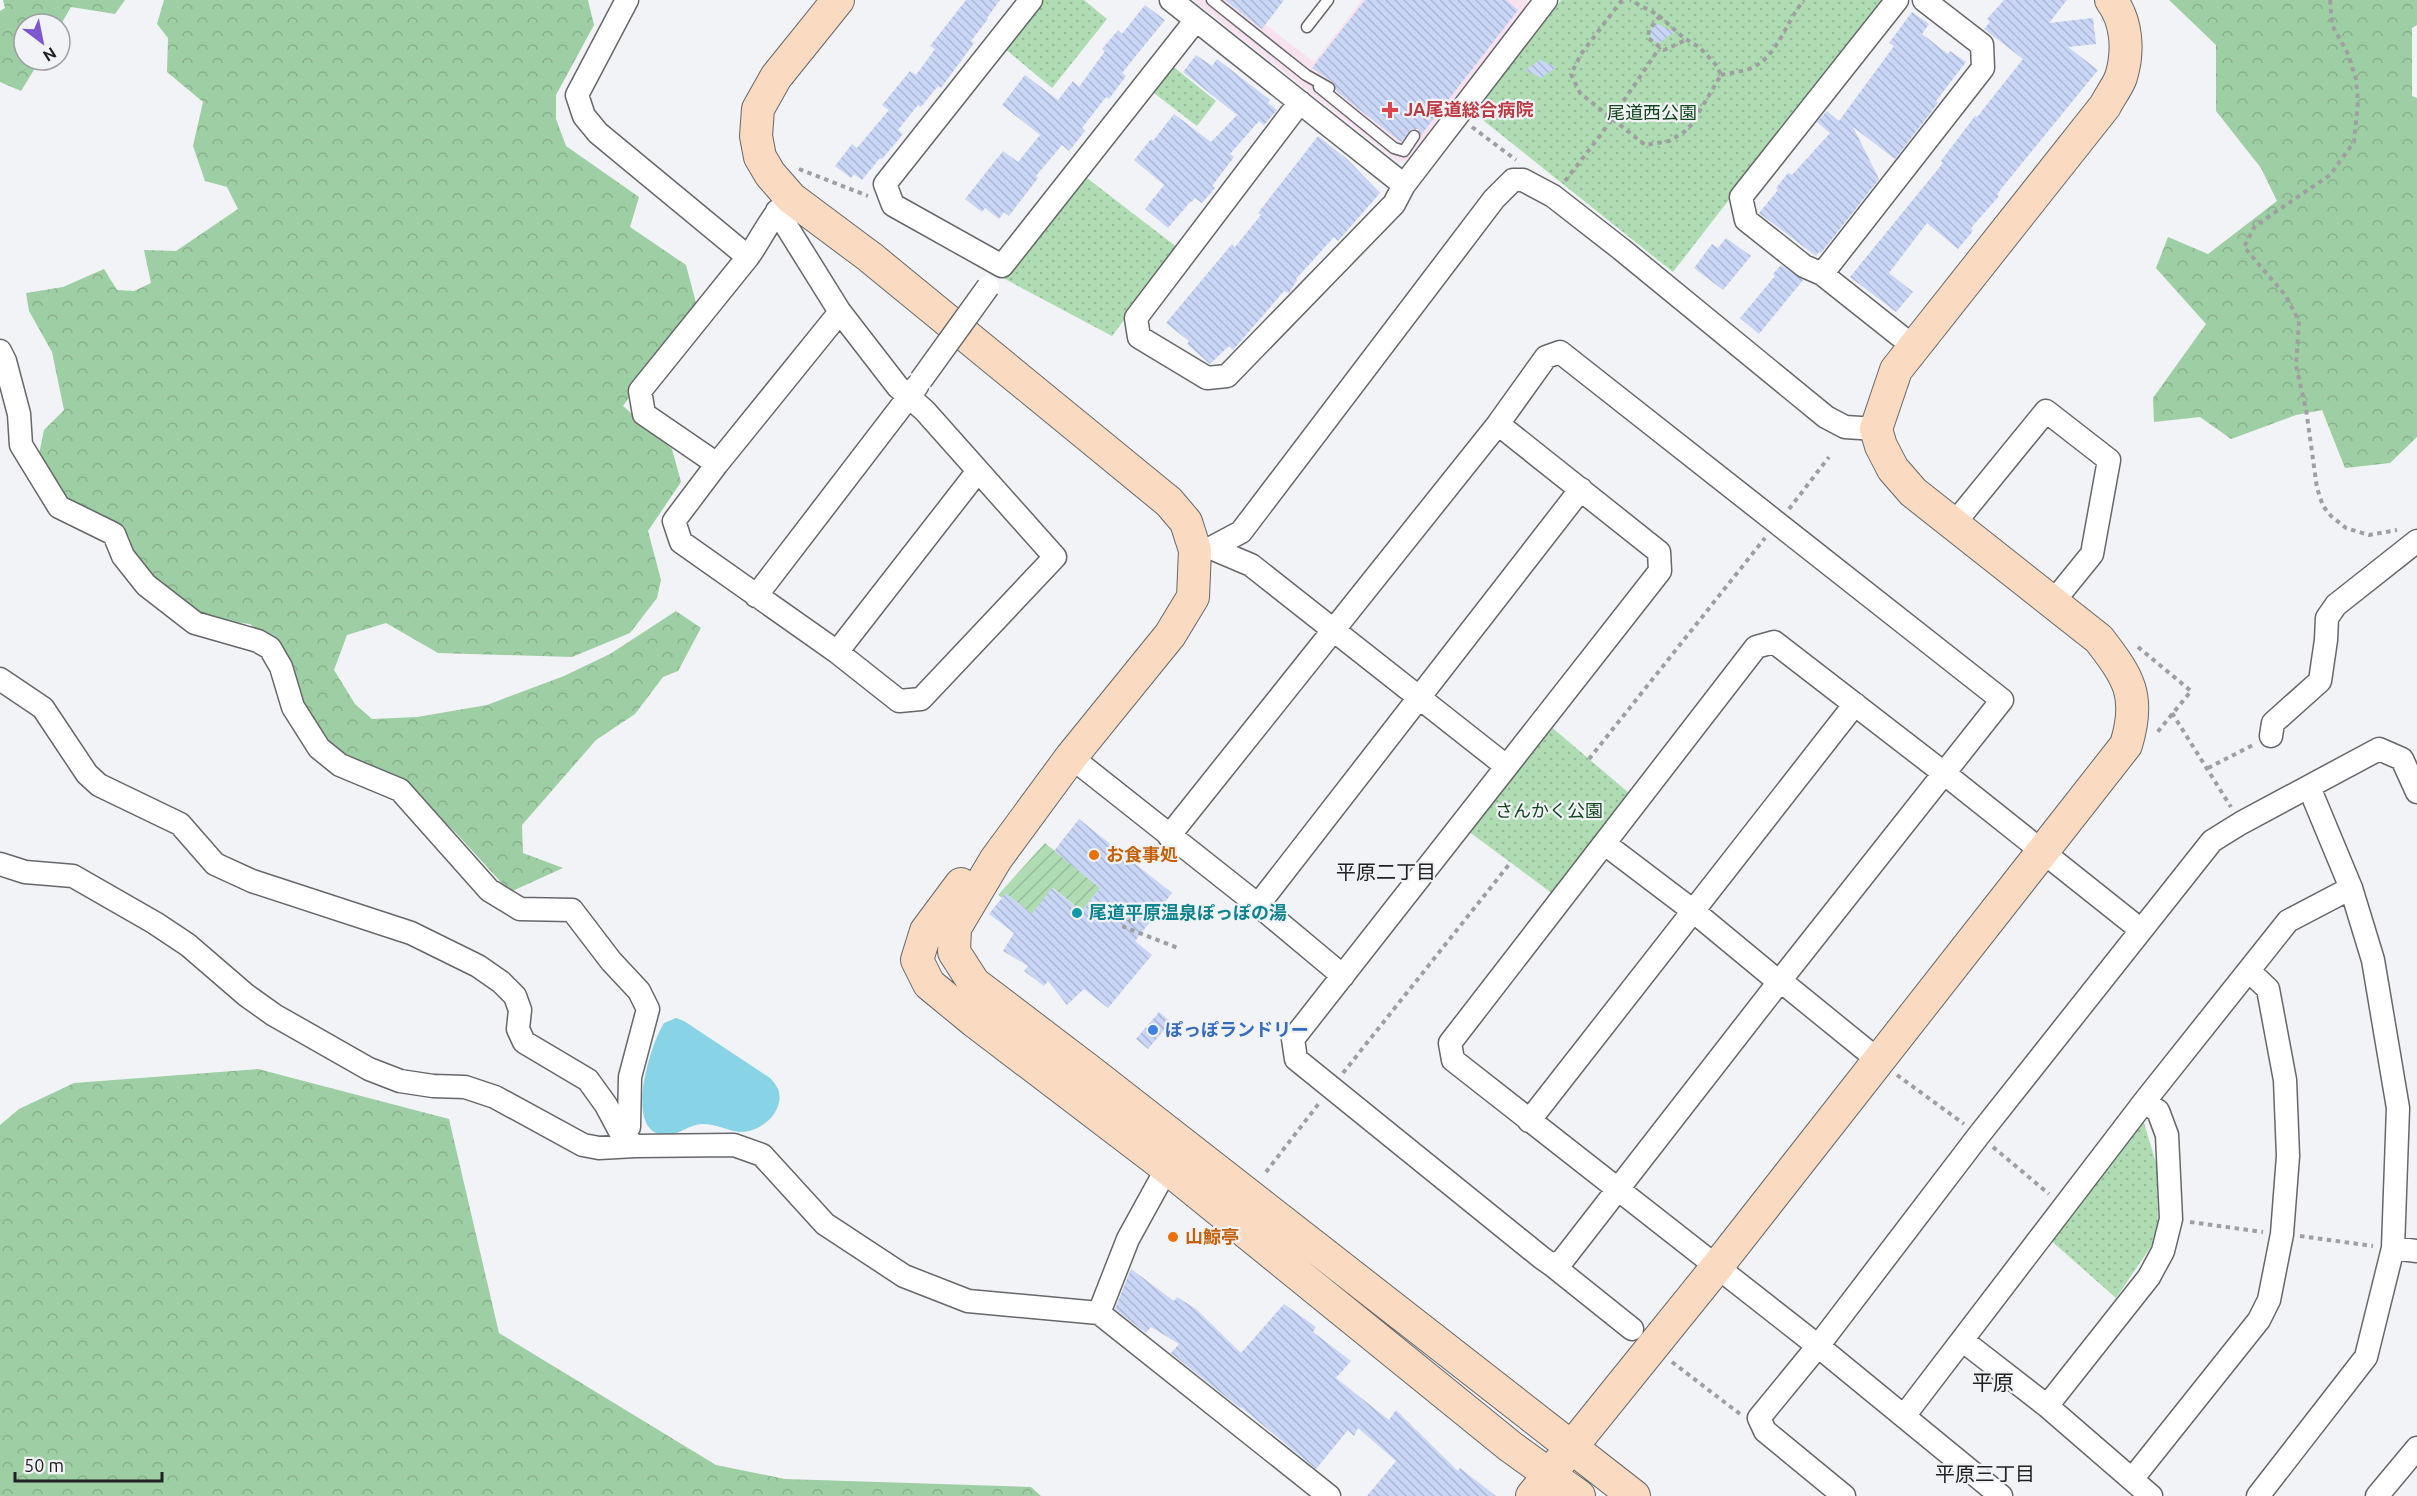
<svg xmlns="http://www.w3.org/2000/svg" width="2417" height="1496" font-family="Ubuntu,'Noto Sans JP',sans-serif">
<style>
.medical{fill:#f8e2f0}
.grass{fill:url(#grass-dots)}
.forest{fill:url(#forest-crowns)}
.garden{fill:url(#garden-furrows)}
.water{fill:#89d3e7}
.building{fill:url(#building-back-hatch)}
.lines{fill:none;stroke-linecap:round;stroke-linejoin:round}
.lane-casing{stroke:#66676a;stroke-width:13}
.street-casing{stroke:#66676a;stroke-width:25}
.secondary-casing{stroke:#66676a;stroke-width:34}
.path{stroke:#9f9fa2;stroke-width:4;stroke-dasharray:4.5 4.5;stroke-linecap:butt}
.lane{stroke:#fff;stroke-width:10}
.street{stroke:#fff;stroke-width:22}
.secondary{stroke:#fadbc1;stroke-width:32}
.street-bridge-casing{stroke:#66676a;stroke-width:25;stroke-linecap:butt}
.street-bridge{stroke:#fff;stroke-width:22}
.health-dot{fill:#e0444e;stroke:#f2f3f6;stroke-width:2}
.food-dot{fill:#e8710a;stroke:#f2f3f6;stroke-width:2}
.culture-dot{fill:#0f9aa8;stroke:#f2f3f6;stroke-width:2}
.shop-dot{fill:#3f7fe0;stroke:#f2f3f6;stroke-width:2}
.labels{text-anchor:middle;stroke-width:4.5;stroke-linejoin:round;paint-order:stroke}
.health-label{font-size:18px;font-weight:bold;fill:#be3a42;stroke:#f2f3f6;text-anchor:start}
.park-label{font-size:18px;fill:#13461e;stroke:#f2f3f6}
.food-label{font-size:18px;font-weight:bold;fill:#c56008;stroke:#f2f3f6;text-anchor:start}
.culture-label{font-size:18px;font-weight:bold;fill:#0d838f;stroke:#f2f3f6;text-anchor:start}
.shop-label{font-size:18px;font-weight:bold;fill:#366cbe;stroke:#f2f3f6;text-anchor:start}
.neighbourhood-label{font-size:20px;fill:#212122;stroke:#f2f3f6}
.quarter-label{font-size:21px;fill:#212122;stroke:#f2f3f6}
</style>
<defs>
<pattern id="grass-dots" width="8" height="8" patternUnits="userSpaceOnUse" patternTransform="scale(1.5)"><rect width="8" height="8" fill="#afdcb3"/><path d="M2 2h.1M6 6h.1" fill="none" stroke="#96bc9a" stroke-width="1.8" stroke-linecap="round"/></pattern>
<pattern id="forest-crowns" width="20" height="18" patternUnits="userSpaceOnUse" patternTransform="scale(1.5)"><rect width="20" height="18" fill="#9ecea3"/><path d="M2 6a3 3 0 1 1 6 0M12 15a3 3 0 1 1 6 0" fill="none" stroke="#88b18c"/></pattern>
<pattern id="garden-furrows" width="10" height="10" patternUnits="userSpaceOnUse" patternTransform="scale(1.5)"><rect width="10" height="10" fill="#afdcb3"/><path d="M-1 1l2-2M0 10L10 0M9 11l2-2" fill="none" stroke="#96bc9a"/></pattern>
<pattern id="building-back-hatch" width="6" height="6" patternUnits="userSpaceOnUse" patternTransform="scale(1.5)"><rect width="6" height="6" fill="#c9d6f6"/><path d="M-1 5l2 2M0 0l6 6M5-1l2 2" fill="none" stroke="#acb7d3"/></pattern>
</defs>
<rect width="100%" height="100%" fill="#f2f3f6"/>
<path class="medical" d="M1193,0H1234L1314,62L1362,0H1527L1528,3L1414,158L1398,162Z"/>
<path class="grass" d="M1042,0H1084L1107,19L1052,88L1004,48Z
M1561,0H1884L1673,272L1474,113Z
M1170,64L1216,101L1197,126L1150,90Z
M1083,175L1178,248L1112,336L1003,278Z
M1549,725L1629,793L1553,894L1468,831Z
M2141,1113L2157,1166L2158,1236L2116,1298L2048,1238Z"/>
<path class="forest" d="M3,0H125L115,14L71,7L60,26L24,24V60H40L21,91L0,82V11L5,8Z
M164,0H588L594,25L556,95V119L566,146L639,197L630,227L686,265L696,303L623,406L672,449L681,482L648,531L661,580L657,598L630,633L572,657L438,653L386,623L347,635L334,670L355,704L372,719L417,717L487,705L564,676L610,654L676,611L701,628L678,671L663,677L635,714L596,740L522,825L523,853L563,868L510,892L455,832L405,785L318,744L270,643L250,624L208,619L157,585L133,555L129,537L64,505L38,459L44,430L64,410L52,352L29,311L26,293L63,287L104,269L117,290L134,291L151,283L144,250L176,251L238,209L227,187L205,181L193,146L203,102L167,72L168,38L157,24Z
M2169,0H2417V25L2412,28V96L2417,98V437L2390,463L2345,468L2322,410L2296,415L2231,439L2200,417L2154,422L2153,398L2206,324L2156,268L2168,237L2208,254L2277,201L2261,168L2216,111V45Z
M258,1069L449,1119L499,1333L716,1465L785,1479L1031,1487L1041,1496H0V1125L19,1109L74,1083Z"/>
<path class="garden" d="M1045,843L1100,888L1082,911L1053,888L1032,914L1006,894L1002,898L998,895Z"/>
<path class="water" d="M676,1018L684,1021L770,1078C778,1086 782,1094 778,1106C773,1121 755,1133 739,1132C726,1130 716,1124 703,1124C686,1124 675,1141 656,1133C627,1120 651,1043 664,1023Z"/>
<path class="building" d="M966,0H1000L987,18L988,19L971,41L974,43L941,88L938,86L921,107L918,105L898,130L903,134L882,159L880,158L862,180L854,174L851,178L835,166L852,144L857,148L889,110L882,105L910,71L916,75L935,49L930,46Z
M1225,0H1284L1262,29Z
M1365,0H1506L1518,10L1421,135L1418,129H1411L1401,142L1336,91L1333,82L1312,68Z
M2004,0H2067L2049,23L2093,18L2096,44L2068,47L2098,70L1997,194L1999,196L1971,228L1973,231L1958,249L1927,223L1889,273L1913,292L1896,312L1850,277L1943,163L1941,161L1975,116L1977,117L2023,59L1984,29L1990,22L1987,19Z
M1145,5L1165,20L1122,73L1126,76L1109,99L1106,97L1082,128L1085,131L1069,151L1062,145L1036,176L1038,178L1009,216L1004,212L999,219L985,208L982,212L965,199L1003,151L1018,162L1040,135L1002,105L1025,75L1058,100L1073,81L1079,87L1105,51L1102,49L1118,30L1122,34Z
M1912,12L1929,24L1922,34L1948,54L1950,51L1966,62L1936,101L1938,103L1895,159L1853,127L1879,179L1821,253L1819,252L1816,256L1759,213L1778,190L1776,188L1788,173L1792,175L1830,133L1817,122L1827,111L1839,121L1894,46L1889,43Z
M1658,24L1674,32L1659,43L1650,39V30Z
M1196,55L1212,66L1217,59L1270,100L1268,103L1277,110L1264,125L1259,121L1230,154L1234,157L1212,186L1215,188L1202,203L1195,198L1192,202L1191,201L1168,228L1145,209L1164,185L1134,160L1151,139L1153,141L1174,114L1211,142L1237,115L1183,72Z
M1540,60L1556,67L1541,78L1525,70Z
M1318,136L1348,160L1380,193L1338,241L1334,237L1296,279L1297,280L1289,293L1284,291L1233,350L1229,346L1210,364L1187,344L1189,341L1166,323L1232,244L1235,247L1261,215L1258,213Z
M1726,238L1751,256L1723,290L1694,268L1712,244L1718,248Z
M1781,265L1803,280L1759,334L1740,318L1775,276L1773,274Z
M1079,819L1172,893L1135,941L1152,955L1108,1008L1084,989L1067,1005L1048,981L1044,986L1024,971L1028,966L1003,951L1014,933L989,914L1006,893L1032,914L1052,888L1082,911L1100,888L1054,851Z
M1159,1012L1171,1022L1148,1049L1136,1039Z
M1131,1269L1174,1301L1177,1297L1196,1309L1241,1353L1284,1304L1316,1327L1313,1332L1351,1361L1336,1378L1389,1420L1396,1410L1458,1471L1460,1468L1496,1496H1367L1396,1461L1358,1428L1354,1436L1348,1430L1316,1469L1241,1407L1240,1408L1171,1353L1179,1344L1151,1327L1146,1333L1115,1309Z"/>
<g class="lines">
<g class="lane-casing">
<path id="lane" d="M1212,0L1306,75L1329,88
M1307,27L1328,0
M1319,87L1394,148L1404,151L1414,136"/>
</g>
<g class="street-casing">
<path id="street" d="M627,0L577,95L584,116L598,133L748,257
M1031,0L885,184L893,205L1002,266L1196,20
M1171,0L1404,185
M1897,0L1741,197L1746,220L1804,266L1822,274L1914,347
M1300,102L1136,318L1139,337L1207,378L1227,376L1394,204L1404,185L1546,0
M777,211L840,312L898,387L925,411L1055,557L921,699L899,701L837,652L681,542L674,521L717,464L840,312
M1822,274L1983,68L1982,45L1924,0
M0,351L5,361L19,414L21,445L59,507L114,534L123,556L146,585L195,623L258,641L270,648L281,667L293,707L319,748L340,765L400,790L489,890L520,909L572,910L611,961L639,991L648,1009L630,1077L629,1127L622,1135
M717,464L644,414L640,391L748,257C760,241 771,216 785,203
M1953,525L2046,411L2109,460L2092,554L2053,602
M1211,548L1251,565L1506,766
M1195,550L1211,548L1241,532L1494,199L1513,180H1523L1553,196L1621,249L1826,417L1845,427L1876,429
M756,596L917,386
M837,652L978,471
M0,679L43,708L87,774L99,785L180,824L215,864L252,881L411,933L478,966L501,982L515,996L520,1010L518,1029L524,1042L588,1080L606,1105L622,1135L635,1146L734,1145L762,1155L825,1224L904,1276L968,1301L1099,1313
M2271,736L2273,723L2320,681L2326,640L2327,618L2336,605L2417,541
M1071,757L1258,905L1343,976
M1169,836L1498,424L1546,357L1560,352L2002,700L1779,982L1562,1261L1552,1265L1542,1258L1296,1059L1293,1039L1660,571L1659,552L1498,424
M1605,844L1692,910L1779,982L1787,986L1878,1060
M0,864L25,872L73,876L87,884L155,923L188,945L246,995L274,1015L369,1069L400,1081L433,1086L465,1087L495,1097L583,1145L599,1148L635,1146
M1258,905L1581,489
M1529,1121L1855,704
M1167,1168L1128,1239L1099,1313L1329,1496
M2393,1248L2417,1251
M1552,1265L1632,1329
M1962,1340L2047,1406L2151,1496
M2047,1406L2149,1277L2163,1251L2171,1219L2167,1135L2158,1111L2144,1102
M1904,1416L2144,1102L2288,921L2351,888
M2133,1478L2259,1320L2269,1300L2282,1234L2288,1156L2285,1080L2268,989L2249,971
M1844,1496L1765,1431L1759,1418L1818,1346L1979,1135L2212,841L2241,823L2379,749L2402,759L2417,792
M2001,1496L1818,1346L1453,1060L1450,1043L1756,647L1774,642L1945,774L2141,930
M2258,1496L2366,1357L2393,1248L2398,1108L2373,960L2351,888L2309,787
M2377,1496L2417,1448"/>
</g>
<g class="secondary-casing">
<path id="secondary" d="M838,0L776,77L758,109L756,136L760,157L770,174L791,198L870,257L1169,502L1186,522L1195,550L1193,597L1170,635L1071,757L996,859L955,928L954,952L974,983L1091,1072L1634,1496
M961,884L926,931L917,960L929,984L974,1021L1167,1168L1511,1447L1579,1496
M1532,1496L1716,1268L2126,745C2141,696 2129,678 2099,639L1913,492L1893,469L1881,446L1876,429L1896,370L2105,106C2110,96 2118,86 2121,77C2129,51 2127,21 2111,0"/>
</g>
<path class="path" d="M1622,0L1581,54L1571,74L1580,93L1645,145L1669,141L1684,132L1692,124L1721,75L1717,66L1699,47L1684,38L1658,15L1630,0
M2330,0L2332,25L2348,54L2356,79L2358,101L2354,142L2330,175L2255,226L2244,247L2286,296L2299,321L2296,366L2306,409L2317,488L2323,506L2331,516L2346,528L2369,535L2397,530
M1660,16L1649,30L1648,38L1664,50L1686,40
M1721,75C1730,73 1740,72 1749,69C1777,59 1786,21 1804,0
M1472,127L1516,160
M799,169L868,196
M1565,181L1602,133L1660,47
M1789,509L1829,457
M2138,647L2191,691L2156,734
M2172,713L2231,807
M1589,759L1765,538
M2208,768L2253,745
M1132,919L1124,927L1178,948
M1343,1073L1511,862
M1897,1075L1964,1124
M1993,1147L2049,1194
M1266,1172L1320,1102
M2190,1222L2263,1232
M2300,1236L2373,1246
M1672,1362L1740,1414"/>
<use href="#lane" class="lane"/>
<use href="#street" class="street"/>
<use href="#secondary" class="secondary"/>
<g class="street-bridge-casing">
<path id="street-bridge" d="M921,380L988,287"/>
</g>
<use href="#street-bridge" class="street-bridge"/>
</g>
<path class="health-dot" d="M1387 101h6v6h6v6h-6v6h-6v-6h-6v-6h6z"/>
<g class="food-dot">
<circle cx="1094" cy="855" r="6"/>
<circle cx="1173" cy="1237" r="6"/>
</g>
<circle class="culture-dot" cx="1077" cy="913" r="6"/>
<circle class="shop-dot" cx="1153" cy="1030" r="6"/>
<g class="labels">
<g class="health-label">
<text x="1404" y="116">JA尾道総合病院</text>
</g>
<g class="park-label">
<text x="1652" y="119">尾道西公園</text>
<text x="1549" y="817">さんかく公園</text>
</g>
<g class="food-label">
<text x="1106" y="861">お食事処</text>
<text x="1185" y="1243">山鯨亭</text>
</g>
<g class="culture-label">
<text x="1089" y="919">尾道平原温泉ぽっぽの湯</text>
</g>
<g class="shop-label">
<text x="1165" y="1036">ぽっぽランドリー</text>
</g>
<g class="neighbourhood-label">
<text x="1386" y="879">平原二丁目</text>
<text x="1985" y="1481">平原三丁目</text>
</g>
<g class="quarter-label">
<text x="1993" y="1390">平原</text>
</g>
</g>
<g transform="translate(42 42) rotate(148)"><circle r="28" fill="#f2f3f6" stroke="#9e9fa1" stroke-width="1.5"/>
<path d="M0-4.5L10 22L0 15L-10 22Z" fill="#7e56cf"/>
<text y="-9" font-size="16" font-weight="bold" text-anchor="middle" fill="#212122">N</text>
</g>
<path d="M15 1472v9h147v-9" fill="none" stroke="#212122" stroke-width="3"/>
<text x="24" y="1472" font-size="18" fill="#212122" stroke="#f2f3f6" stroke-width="4.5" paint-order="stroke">50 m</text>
</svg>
